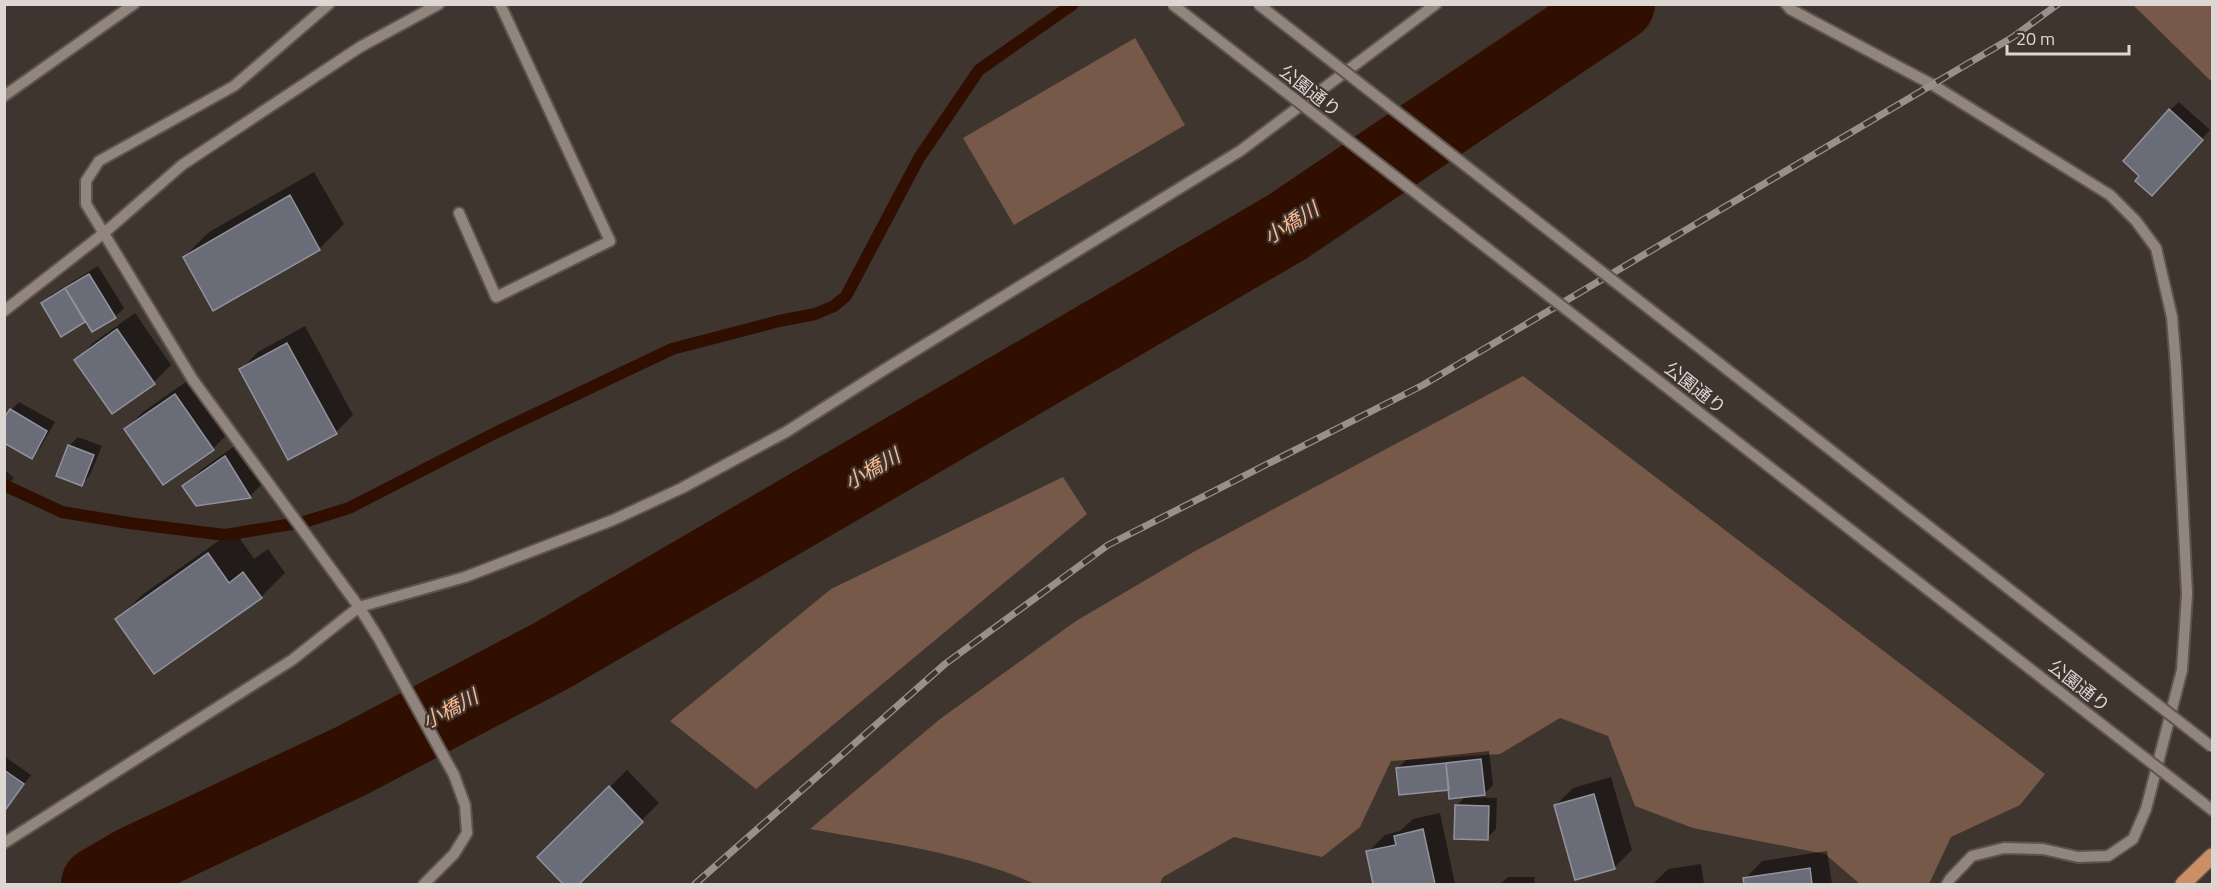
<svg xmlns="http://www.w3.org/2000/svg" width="2217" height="889" font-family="'Titillium Web','Noto Sans JP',sans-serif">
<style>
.green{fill:#765948}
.shadow{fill:#0007}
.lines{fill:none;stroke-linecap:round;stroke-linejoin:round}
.stream{stroke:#300f00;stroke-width:12}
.river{stroke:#300f00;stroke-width:74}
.building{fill:#6a6c77;stroke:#90929e;stroke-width:1.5}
.minor-casing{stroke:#5c544f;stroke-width:14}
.major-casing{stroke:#5c544f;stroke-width:18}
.minor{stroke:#91857e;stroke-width:10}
.major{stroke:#cb8e65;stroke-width:15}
.rail-casing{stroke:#99908c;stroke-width:7}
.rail{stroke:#3f352f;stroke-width:4.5;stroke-dasharray:14;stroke-linecap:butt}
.minor-bridge-casing{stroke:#5c544f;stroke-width:14;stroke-linecap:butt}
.minor-bridge{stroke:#91857e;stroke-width:10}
.labels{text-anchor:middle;stroke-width:4.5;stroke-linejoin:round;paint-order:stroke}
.street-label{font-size:18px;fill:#ddd6d3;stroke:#3f352f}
.water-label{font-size:20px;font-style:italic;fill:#fcb991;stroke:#3f352f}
</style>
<rect width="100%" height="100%" fill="#3f352f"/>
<path class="green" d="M2133,5H2212V82Z
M1135,38L1185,125L1014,225L963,138Z
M1523,376L2045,774L2020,805L1951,837L1929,884H1860L1825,854L1693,828L1635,806L1608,736L1560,718L1500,754L1391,761L1360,827L1322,857L1234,837L1163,877L1160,884H1035C965,852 885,843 810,829L940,719L1076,621L1195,551Z
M1063,477L1087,514L756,789L670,721L831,589Z"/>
<path class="shadow" d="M2179,102L2210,130L2160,186L2170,110Z
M314,172L344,224L319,249L184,257L209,232Z
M98,266L124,308L115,317L86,320L61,335L43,303L51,295Z
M135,313L171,365L154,382L112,412L76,360L93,343Z
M305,326L353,415L336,432L241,369L258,352Z
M193,377L230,431L213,449L164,483L126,429L143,412Z
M19,402L55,422L40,448L32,457L11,410Z
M78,437L102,446L90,475L82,484L69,446Z
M243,440L267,479L250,496L197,504L184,486L202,469Z
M4,469L14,478L4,488Z
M234,530L254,559L268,549L285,573L261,597L117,620L142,595Z
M1489,751L1493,785L1484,794L1470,795V797L1497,798L1496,829L1487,838L1456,806L1466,796L1397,769L1406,760Z
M4,756L31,775L6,807L4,806Z
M627,770L659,803L577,884H565L539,857Z
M1611,777L1632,850L1614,868L1556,805L1573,788Z
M1440,813L1455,884H1375L1368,852L1385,835L1400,831L1413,819Z
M1827,851L1832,884H1746L1745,879L1762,861Z
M1701,864L1704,884H1653L1668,869Z
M1508,877H1535L1534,884H1500Z
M1635,883V884H1601Z"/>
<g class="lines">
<path class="stream" d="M4,485L62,512L129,523L225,535L304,522L349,508L495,433L672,349L779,321L815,314L834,306L846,296L919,158L979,70L1073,4"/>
<path class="river" d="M98,884L134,863L351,761L551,656L1287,227L1618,4"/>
</g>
<path class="building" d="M2169,109L2203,140L2152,196L2135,181L2139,176L2123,161Z
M290,195L320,250L213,311L183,257Z
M89,274L116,318L92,332L65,288Z
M65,288L85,322L61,337L41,303Z
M117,329L155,384L112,414L74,360Z
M287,343L337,434L288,460L239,369Z
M175,394L214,450L163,485L124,429Z
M10,409L47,431L32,459L4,443V418Z
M68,445L94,455L82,486L56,476Z
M225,456L251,498L196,506L182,486Z
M208,553L229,583L243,572L262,598L154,674L115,619Z
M1481,759L1485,795L1449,799L1446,763Z
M1446,763L1449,790L1399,795L1396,768Z
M4,770L24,784L6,809L4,808Z
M609,786L643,822L579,884H563L537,857Z
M1594,794L1615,869L1575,880L1554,805Z
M1455,805L1489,806L1488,840L1454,839Z
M1423,829L1435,884H1373L1366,851L1396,845L1394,836Z
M1810,868L1812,884H1744L1743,878Z"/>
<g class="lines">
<g class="minor-casing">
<path id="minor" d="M329,4L234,86L99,161L86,181V204L193,380L359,607L379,639L454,775L465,805L467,833L454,854L424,884
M1786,4L1790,9L1933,85L2110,195L2136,221L2156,248L2172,317L2176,367L2187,594L2182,670L2146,809L2133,839L2108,856L2078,857L2043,849L2004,848L1972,856L1950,879L1947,884
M4,96L134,4
M459,213L496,297L610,241L500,4
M4,311L104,233L182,165L360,47L439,4
M2198,799L2212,810
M4,843L292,660L359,607L465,577L613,520L682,488L786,432L890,366L1240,151L1436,4"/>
</g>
<g class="major-casing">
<path id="major" d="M2183,884L2212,856"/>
</g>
<use href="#minor" class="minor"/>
<use href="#major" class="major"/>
<g class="rail-casing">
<path id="rail" d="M695,884L945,664L1108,545L1423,385L2013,37L2058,4"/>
</g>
<use href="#rail" class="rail"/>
<g class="minor-bridge-casing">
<path id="minor-bridge" d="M1172,4L2198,799
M1258,4L2212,747"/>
</g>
<use href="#minor-bridge" class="minor-bridge"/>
</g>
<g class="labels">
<g class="street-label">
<text transform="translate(1310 91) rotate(38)" y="6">公園通り</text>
<text transform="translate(1695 388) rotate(38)" y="6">公園通り</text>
<text transform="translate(2079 686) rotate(38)" y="6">公園通り</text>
</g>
<g class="water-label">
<text transform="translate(1291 223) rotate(-32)" y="7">小橋川</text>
<text transform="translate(872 469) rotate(-30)" y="7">小橋川</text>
<text transform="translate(450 709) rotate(-28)" y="7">小橋川</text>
</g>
</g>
<rect width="2217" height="889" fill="none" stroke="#ddd6d3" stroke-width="12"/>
<path d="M2007 45v9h122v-9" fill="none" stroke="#ddd6d3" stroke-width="3"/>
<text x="2016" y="45" font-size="18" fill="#ddd6d3" stroke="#3f352f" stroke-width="4.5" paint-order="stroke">20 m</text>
</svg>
